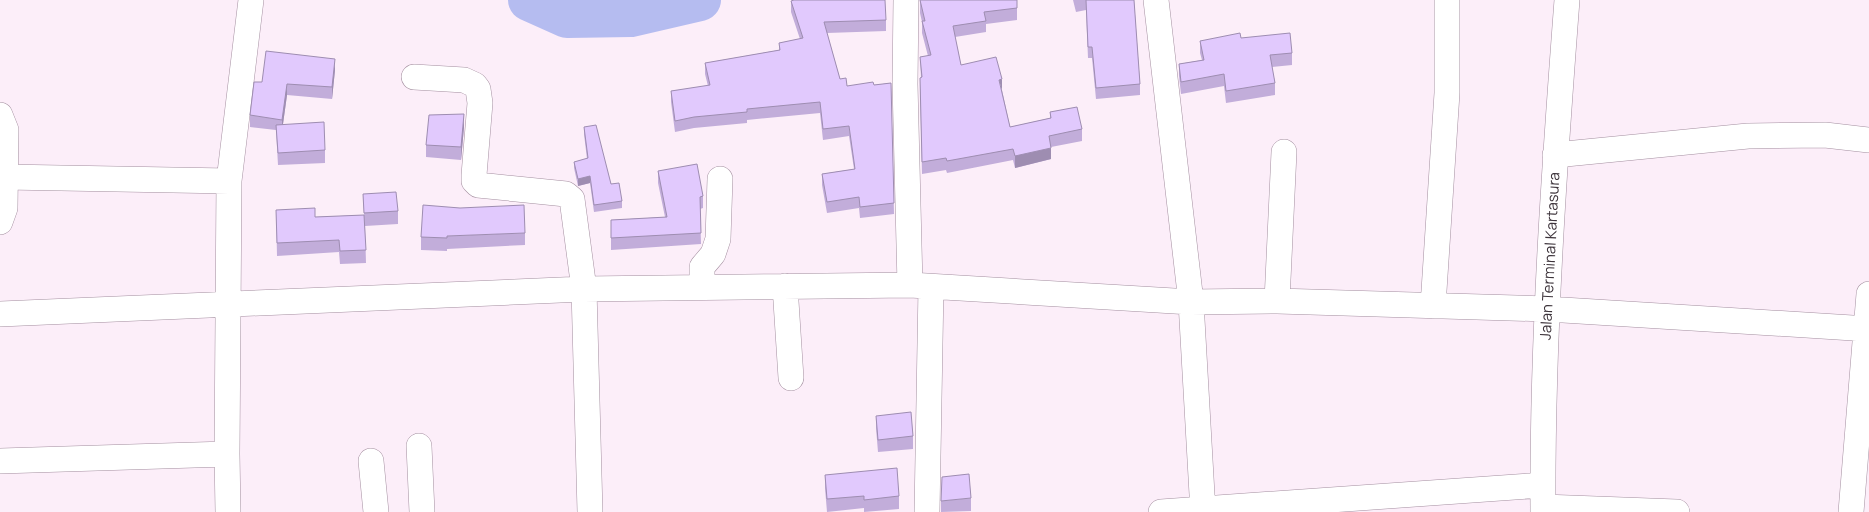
<svg xmlns="http://www.w3.org/2000/svg" width="1869" height="512" font-family="Manrope,sans-serif">
<style>
.lines{fill:none;stroke-linecap:round;stroke-linejoin:round}
.river{stroke:#b5bcf0;stroke-width:42}
.minor-casing{stroke:#a48fa0;stroke-width:26}
.minor{stroke:#fff;stroke-width:25}
.wall{fill:#c2adda}
.shaded-wall{fill:#9e8db1}
.building{fill:#e1c9fd;stroke:#9e8db1}
.labels{text-anchor:middle;stroke-width:5;stroke-linejoin:round;paint-order:stroke}
.street-label{font-size:15px;fill:#3d343b;stroke:#fff}
</style>
<rect width="100%" height="100%" fill="#fceef9"/>
<g class="lines">
<path class="river" d="M529,0L567,17L631,16L700,0"/>
<g class="minor-casing">
<path id="minor" d="M906,0L905,84L910,285
M1156,0L1191,302L1203,512
M414,77L464,80L475,85L478,89L480,103L474,175V181L478,185L566,194L572,199L584,289L590,512
M0,115L6,130L5,208L0,222
M1555,155L1748,136L1825,135L1869,140
M5,177L229,181
M785,286L791,378
M702,287V267L713,254L718,239L720,179
M1277,301L1284,152
M1433,306L1447,93V0
M0,314L584,289L910,285L1191,302L1277,301L1547,309L1869,329
M419,446L422,512
M0,461L227,454
M371,461L376,512
M1543,507L1677,512
M228,512L227,454L229,181L251,0
M927,512L931,287
M1161,512L1543,485
M1543,512C1542,341 1554,170 1567,0
M1851,512L1869,294"/>
</g>
<use href="#minor" class="minor"/>
</g>
<path class="wall" d="M920,0L1017,8V20L986,24V32L955,37L961,65L1002,90L1010,127L1050,118V112L1082,129V141L1051,147V159L1015,168L1013,160L947,173L946,170L922,174L920,89L921,78L920,57L928,56L922,33V22L920,13Z
M1073,0H1134L1140,84V95L1096,99L1092,58H1088L1086,10L1076,12Z
M791,1L886,20V31L827,33L840,79L847,86L874,85L891,83L894,214L860,218L859,208L827,213L822,185V174L854,169L849,136L823,140L820,113L747,120V123L694,128L675,132L671,102V91L708,86L705,74V63L779,50V43L800,39L791,12Z
M1241,38L1292,53V65L1272,67L1275,83V95L1226,103L1224,86L1181,94L1179,76V64L1202,60L1200,53V41Z
M335,70L332,99L287,95L283,124L325,150V163L278,165L276,130L250,127V115L262,82Z
M464,127L461,160L426,157V145Z
M584,127L611,184L622,201V208L594,212L590,183L578,186L574,168V162L587,159L584,134Z
M658,171L703,196V208L700,209L701,244L611,250V220L665,217L658,183Z
M363,194L398,211V224L365,226L366,263L340,264L339,252L277,256L276,210L315,217L364,215Z
M525,233V245L447,249V251L421,250V237Z
M876,416L913,436V449L878,452L876,428Z
M825,475L899,496V509L864,512V508L827,512L825,488Z
M971,498V511L941,512V501Z"/>
<path class="shaded-wall" d="M335,59V70L332,99V87Z
M1002,79V91L999,80Z
M287,84V95L282,131V120Z
M464,114V127L461,160V147Z
M1051,148V159L1015,168V156Z
M590,176V183L578,186V179Z"/>
<path class="building" d="M794,0H885L886,20L824,22L840,79L846,78L847,86L873,82L874,85L891,83L894,203L860,207L859,197L827,202L822,174L855,169L849,126L823,129L820,102L747,109V112L694,117L675,121L671,91L710,85L705,63L780,50L779,43L803,38L791,1Z
M920,0H1017V8L984,12L986,21L953,26L961,65L996,57L1002,79L999,80L1010,127L1051,118L1050,112L1077,107L1082,129L1049,136L1051,148L1015,156L1013,149L947,161L946,158L922,162L920,78L922,77L920,57L931,55L922,21H925Z
M1086,0H1134L1140,84L1096,88L1092,47H1088Z
M1240,33L1241,38L1290,33L1292,53L1270,55L1275,83L1226,91L1224,74L1181,82L1179,64L1204,60L1200,41Z
M266,51L335,59L332,87L287,84L282,120L250,115L254,82H262Z
M464,114L461,147L426,145L429,115Z
M324,122L325,150L278,153L276,125Z
M596,125L611,184L619,183L622,201L594,205L590,176L578,179L574,162L588,158L584,127Z
M697,164L703,196L700,197L701,233L611,238V220L667,217L658,171Z
M396,192L398,211L364,213L363,194Z
M423,205L460,208L524,205L525,233L447,236V238L421,237Z
M315,208V217L364,215L366,250L340,251L339,240L277,243L276,210Z
M911,412L913,436L878,440L876,416Z
M897,468L899,496L864,500V496L827,499L825,475Z
M969,474L971,498L941,501L942,477Z"/>
<g class="labels">
<g class="street-label">
<text transform="translate(1550 256) rotate(-87)" y="5">Jalan Terminal Kartasura</text>
</g>
</g>
</svg>
